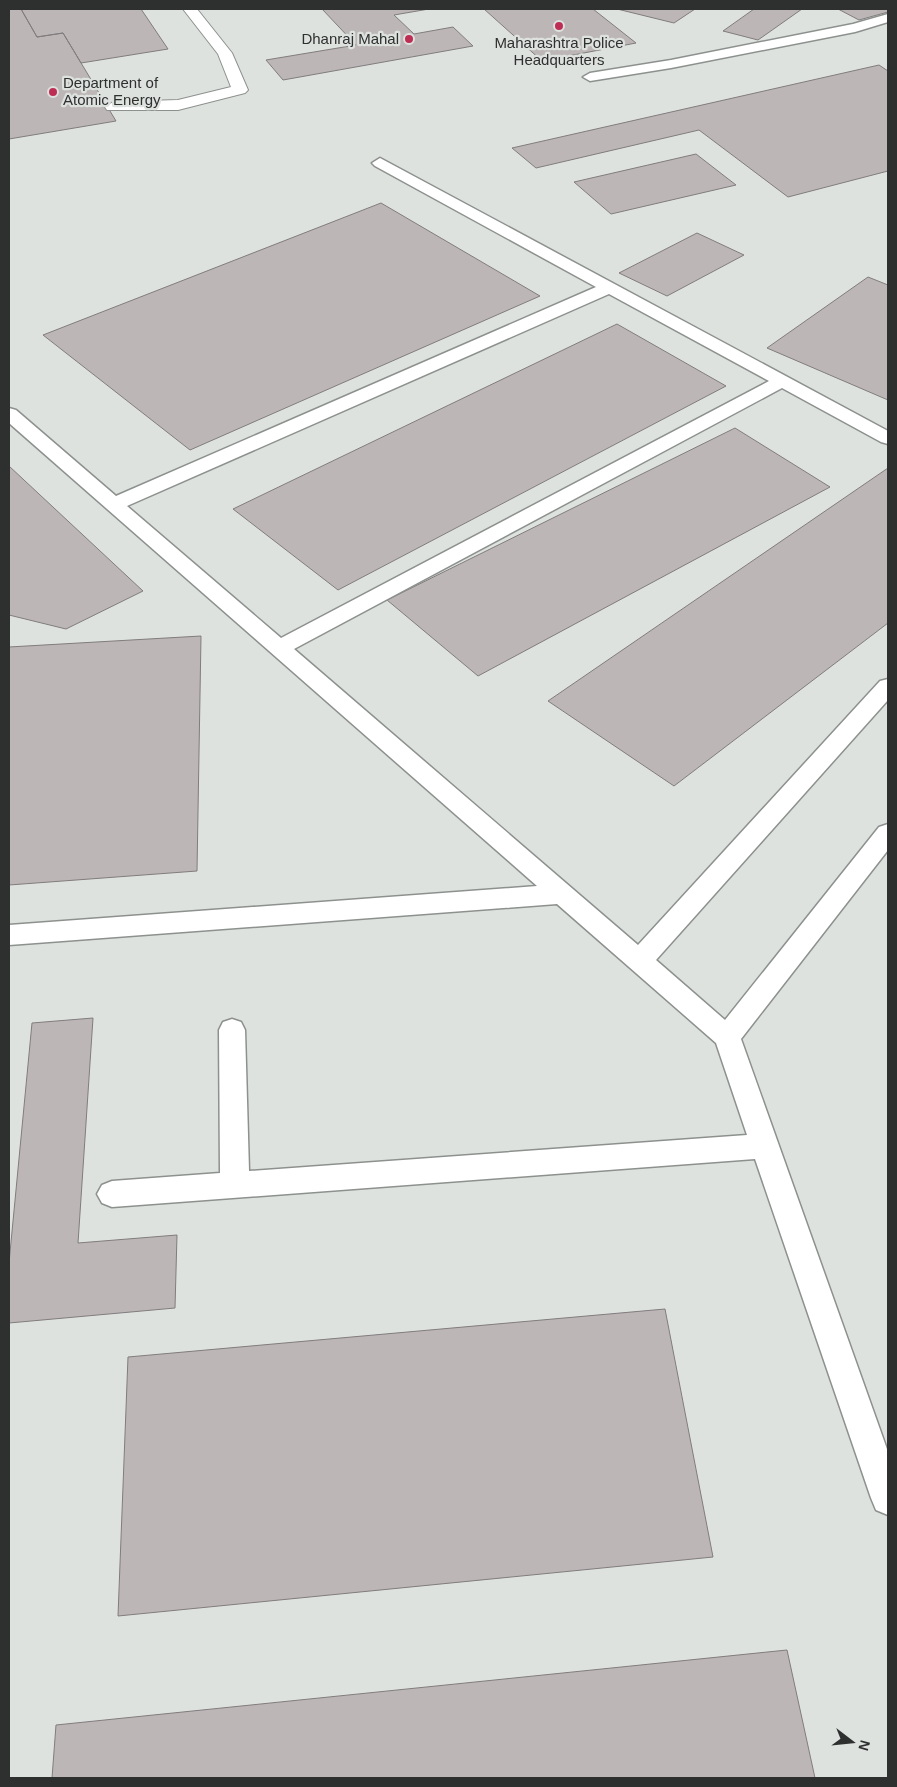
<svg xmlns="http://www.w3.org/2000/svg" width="897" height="1787" font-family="Helvetica,sans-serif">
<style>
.building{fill:#bcb6b7;stroke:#817c7d}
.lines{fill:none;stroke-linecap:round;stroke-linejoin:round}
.lane-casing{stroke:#8d918e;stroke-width:3}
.street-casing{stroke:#8d918e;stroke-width:2}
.lane{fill:#fff;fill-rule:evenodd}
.street{fill:#fff;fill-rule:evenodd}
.poi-dot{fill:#be2e54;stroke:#dee2df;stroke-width:2}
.labels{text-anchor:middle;stroke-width:4.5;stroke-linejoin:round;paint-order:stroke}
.far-poi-label{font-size:15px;fill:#2e302f;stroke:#dee2df;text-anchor:end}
</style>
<rect width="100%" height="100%" fill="#dee2df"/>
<path class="building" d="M9,9H21L37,37L63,33L116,121L9,139Z
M21,9H141L168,49L81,63L63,33L37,37Z
M322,9H429L394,15L414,34L453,27L473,46L283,80L266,60L356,45Z
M484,9H593L636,43L542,61Z
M617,9H695L674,23Z
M754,9H802L758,40L723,31Z
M838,9H888V12L859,20Z
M879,65L888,71V171L788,197L699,130L536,168L512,148Z
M696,154L736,185L611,214L574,182Z
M381,203L540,296L190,450L43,335Z
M697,233L744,255L667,296L619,273Z
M868,277L888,285V400L767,348Z
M617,324L726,386L338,590L233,509Z
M735,428L830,487L478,676L387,600Z
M9,466L143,591L66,629L9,615Z
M888,468V623L674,786L548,701Z
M201,636L197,871L9,885V647Z
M93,1018L78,1243L177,1235L175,1308L9,1323V1263L32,1023Z
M665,1309L713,1557L118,1616L128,1357Z
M787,1650L815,1778H52L56,1725Z"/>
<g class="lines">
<g class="lane-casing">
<path id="lane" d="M888,14V22L855,32L671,68L590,81L583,77L590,73L671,60L853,24Z
M380,158L888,431V444L881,442L782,388L294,649L638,945L880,681L888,679V700L656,960L725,1020L879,827L888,824V850L741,1039L888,1452V1515L876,1510L871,1498L755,1159L112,1207L102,1203L97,1194L102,1185L112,1181L220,1173L219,1030L223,1022L232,1019L241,1022L245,1030L249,1171L747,1135L716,1043L557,904L9,945V925L537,886L9,423V408L16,410L116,496L596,287L375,166L372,163ZM609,294L769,381L281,638L127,506Z"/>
</g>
<g class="street-casing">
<path id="street" d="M183,9H197L232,53L248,90L245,93L178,110H107L105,107L113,102L178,100L231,87L218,54Z"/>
</g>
<use href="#lane" class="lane"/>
<use href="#street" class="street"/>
</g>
<g class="poi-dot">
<circle cx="559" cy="26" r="5"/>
<circle cx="409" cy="39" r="5"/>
<circle cx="53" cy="92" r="5"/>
</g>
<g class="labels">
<g class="far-poi-label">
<text x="399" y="44">Dhanraj Mahal</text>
<text x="559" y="48" text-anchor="middle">Maharashtra Police<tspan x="559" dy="17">Headquarters</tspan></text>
<text x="63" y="88" text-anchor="start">Department of<tspan x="63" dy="17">Atomic Energy</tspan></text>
</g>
</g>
<rect width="897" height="1787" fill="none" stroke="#2e302f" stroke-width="20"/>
<g transform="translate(852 1742) rotate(106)" stroke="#dee2df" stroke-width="4" paint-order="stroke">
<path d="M0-4L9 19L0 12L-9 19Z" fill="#2e302f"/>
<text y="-8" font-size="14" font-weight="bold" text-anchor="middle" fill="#2e302f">N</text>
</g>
</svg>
